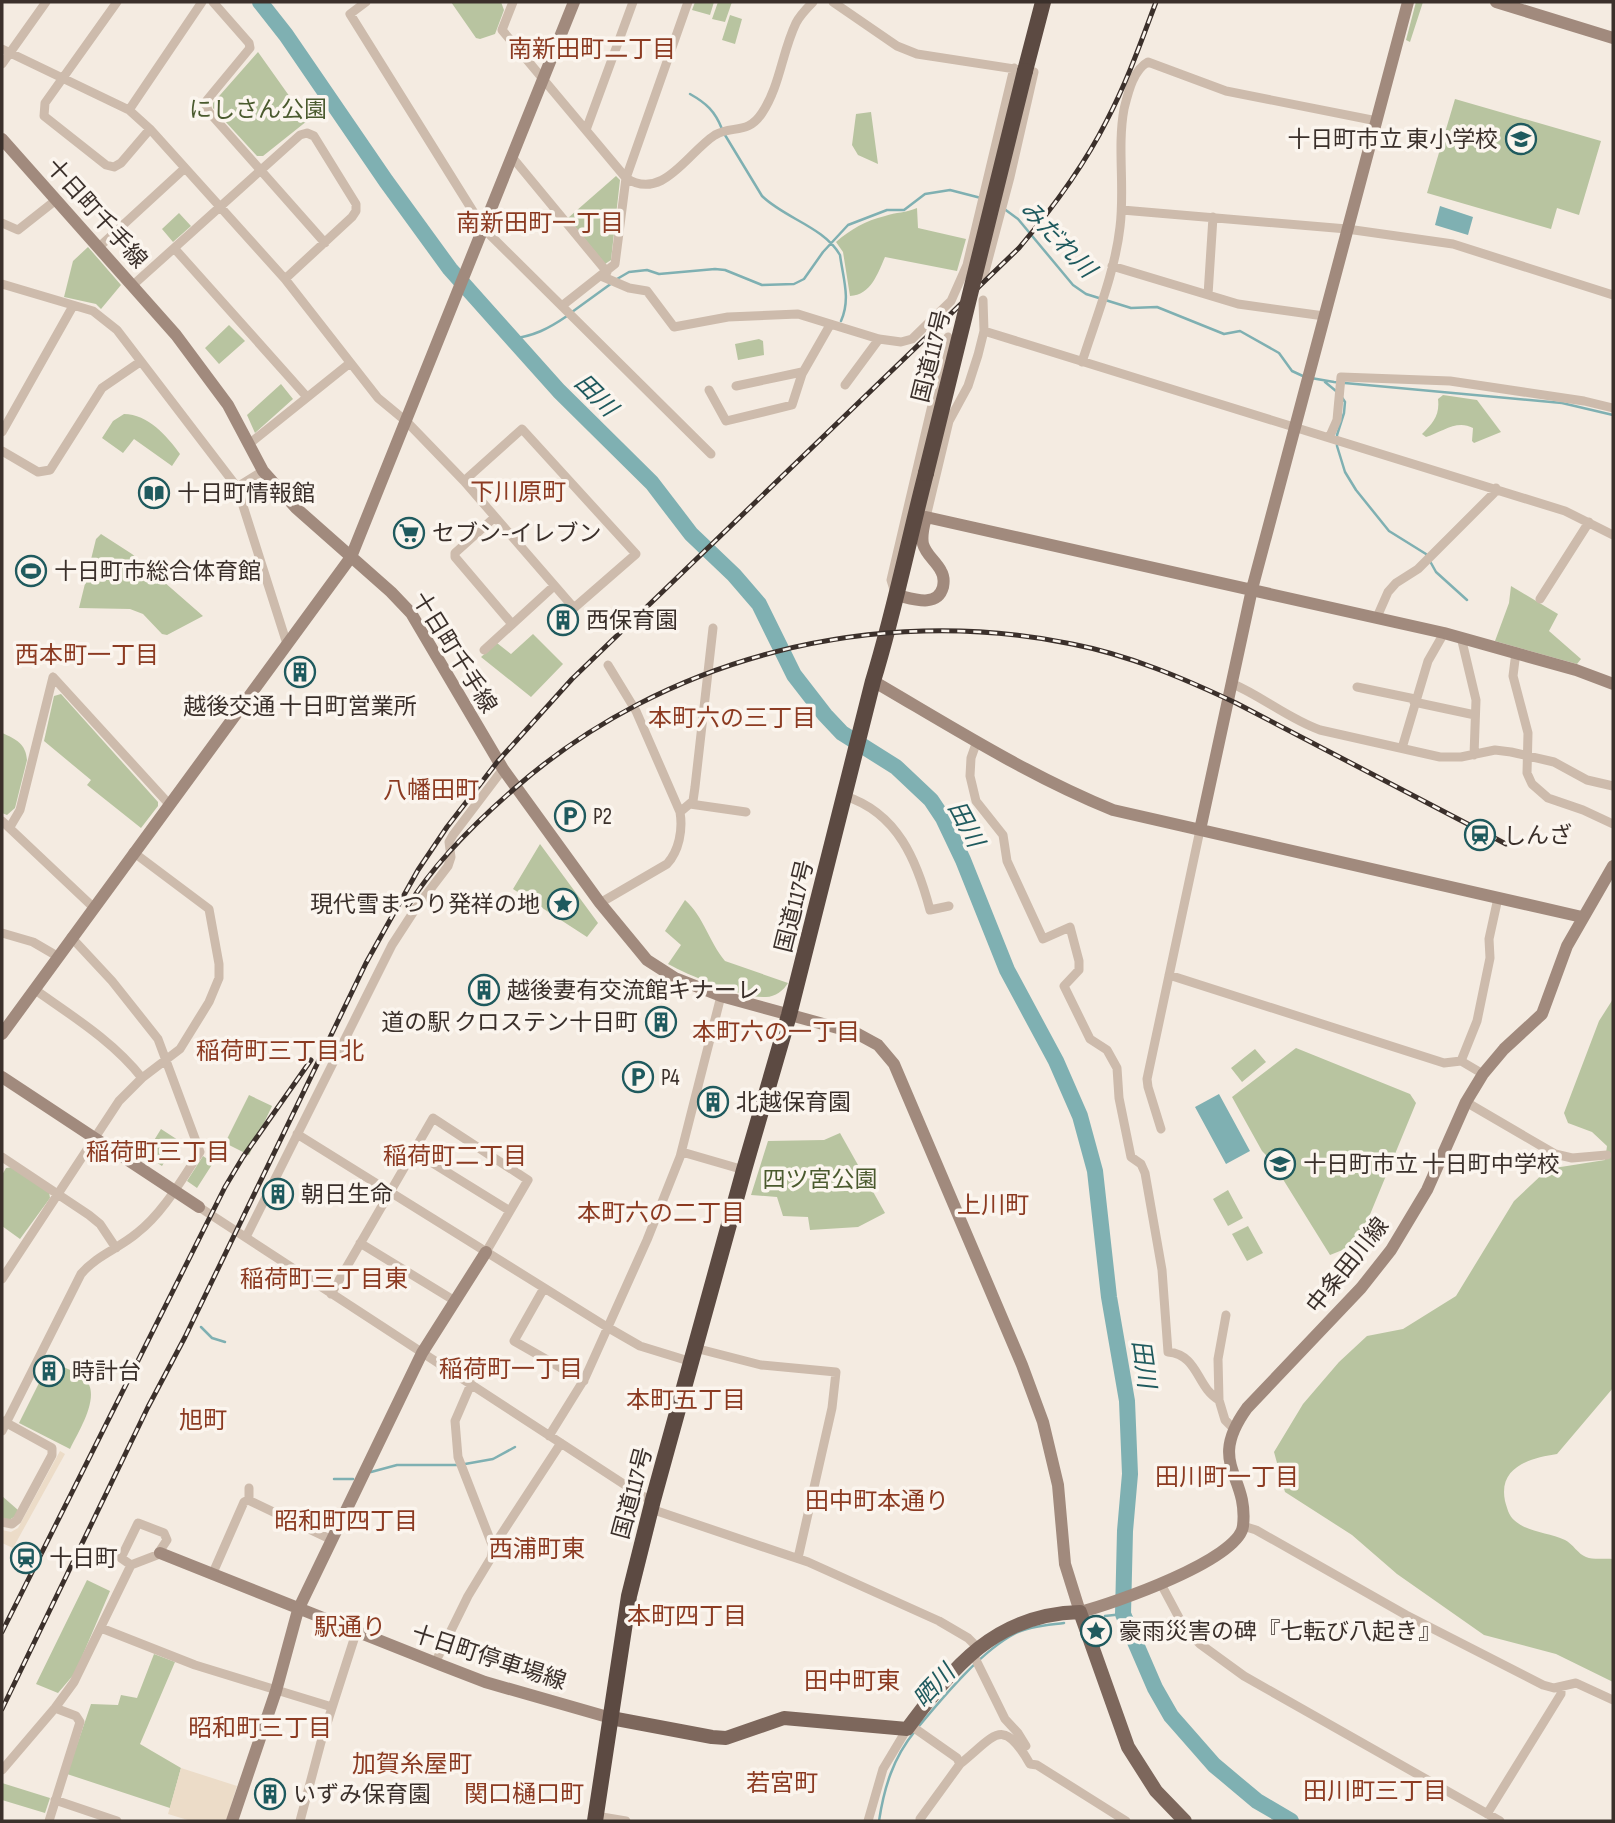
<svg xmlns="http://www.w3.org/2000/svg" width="1615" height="1823" font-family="'Sofia Sans Condensed','Noto Sans JP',sans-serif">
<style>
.green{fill:#b8c4a0}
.plaza{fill:#ecdcc8}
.water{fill:#7fb0b2}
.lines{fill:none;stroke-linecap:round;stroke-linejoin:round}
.stream{stroke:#7fb0b2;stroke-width:2.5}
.river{stroke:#7fb0b2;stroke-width:16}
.street{stroke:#cdbbac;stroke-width:9}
.secondary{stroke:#a18a7d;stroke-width:12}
.primary{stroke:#7d675c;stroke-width:14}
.highway{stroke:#5c4a42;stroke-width:16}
.rail-casing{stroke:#3b302b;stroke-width:5}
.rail{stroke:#fbf5ee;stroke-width:2.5;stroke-dasharray:8;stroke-linecap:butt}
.highway-bridge{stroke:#5c4a42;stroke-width:16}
.labels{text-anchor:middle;stroke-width:7;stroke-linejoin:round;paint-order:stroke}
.park-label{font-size:23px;fill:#4a5a2e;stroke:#fbf5ee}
.poi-label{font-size:23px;fill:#3b302b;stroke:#fbf5ee;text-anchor:start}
.street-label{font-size:23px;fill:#3b302b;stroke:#fbf5ee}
.neighbourhood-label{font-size:24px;fill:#8c3b22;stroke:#fbf5ee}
.water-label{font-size:24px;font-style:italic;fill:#1f5a5e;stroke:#fbf5ee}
</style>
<rect width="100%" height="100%" fill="#f4ebe1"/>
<path class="green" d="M451,2H501L504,10L495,34L480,39L476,38Z
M695,2H714L710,15L692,10Z
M718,2H732L725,22L712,19Z
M1416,2H1423L1410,42L1406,40Z
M730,15L742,19L735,44L722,40Z
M258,52L307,121L263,156H257L213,108V103Z
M1455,99L1601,141L1579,215L1557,208L1551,229L1427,193Z
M871,112L878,164L858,155L852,145L856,114Z
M616,176L620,180L611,260L605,264L568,218Z
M917,208L918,228L966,239L957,271L885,257C878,273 871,295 850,296L843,252L836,242C851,229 865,221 885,216C896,212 906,213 917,208Z
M179,213L191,226L173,242L162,229Z
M88,247L121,285L101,309L96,304L64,297L73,261Z
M229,325L245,341L219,364L205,348Z
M759,339L763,341L764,355L738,360L735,344Z
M281,384L293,399L255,433L247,415Z
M1443,395L1477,400L1501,432L1474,443L1472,441L1473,428C1457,419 1442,432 1426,437L1422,434C1433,423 1440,415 1438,399Z
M124,414C148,414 167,436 180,454L172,466L134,439L123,453L102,438L113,421Z
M101,534L132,554L203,616L167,635L162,634L143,614L130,609L79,608L96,539Z
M1511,586L1558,614L1549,631L1581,659L1577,664L1495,641L1509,603Z
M533,634L563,664L531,697L481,657L497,643L511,654Z
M61,694L158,802V806L141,828L87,785L91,780L44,741L54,696Z
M2,733C16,739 26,744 27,760L15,808L7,815L2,813Z
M540,844L598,923L587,937L513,889Z
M685,900C704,917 709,942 725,961L788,983C784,990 775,997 766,997C744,999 688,975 668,964L681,945L665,931Z
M1613,999V1388L1557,1454C1530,1458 1498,1467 1505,1501C1507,1508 1509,1516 1514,1520C1528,1533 1549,1532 1565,1540C1573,1544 1578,1554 1586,1557C1593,1560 1605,1558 1613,1559V1682L1556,1654L1484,1635L1397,1574L1352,1535L1285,1492L1274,1452L1303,1404L1339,1362L1367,1336L1403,1329L1456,1296L1514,1201L1548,1169L1605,1160L1607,1146L1592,1132L1568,1123L1564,1113L1599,1021Z
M1296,1048L1410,1094L1416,1103L1364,1229L1345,1249L1330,1255L1271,1160L1262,1151L1232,1097Z
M1255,1049L1266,1062L1242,1082L1231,1068Z
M249,1095L272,1106L249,1155L225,1143Z
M161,1129L178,1140L162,1166L145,1155Z
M840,1133L885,1213L858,1227L810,1230L808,1217L783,1216L777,1197L751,1195L768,1141L824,1140Z
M203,1156L213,1163L197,1188L187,1181Z
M14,1167L49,1191L50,1198L20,1239L2,1226V1175L6,1168Z
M1228,1190L1243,1218L1228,1226L1213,1199Z
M1248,1226L1263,1253L1247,1261L1232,1234Z
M50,1361C60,1366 75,1371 84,1378C103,1394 78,1432 70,1449L19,1423Z
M2,1496L18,1510L17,1515L11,1519H2Z
M87,1580L110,1591L75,1673L58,1693L36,1684Z
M154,1654L175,1662L140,1744L181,1768L170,1808L67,1774L91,1704L118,1705L121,1695L137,1698Z
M2,1783L50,1798L45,1813L2,1800Z"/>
<path class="plaza" d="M60,1451L65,1454L13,1548L2,1543V1530L11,1532L18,1528Z
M181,1768L237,1786L226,1821H191L168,1814Z"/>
<path class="water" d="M1440,206L1473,217L1468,235L1435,225Z
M1219,1094L1250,1151L1226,1164L1195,1107Z"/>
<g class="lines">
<path class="stream" d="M690,94C706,103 715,111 722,129
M725,135L762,196C784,218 824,227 840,255C843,278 851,299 841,321
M1003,208L1018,219L1073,285L1086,294L1131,308L1157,307L1224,334L1240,331L1279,353L1292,371L1305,377
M617,279L629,272L647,270L659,274L715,269L725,270L762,285L794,284L804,279L823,252L848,225L887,210H904L925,194L950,190L981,198
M572,312L612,283
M511,339C534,336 548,329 567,316
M1311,378L1334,382L1562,403L1613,415
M1325,382L1336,391
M1341,396L1345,402L1344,413L1337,435V446L1345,472L1356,490L1389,531L1426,554L1436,572L1467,600
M201,1327L212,1338L225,1342
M465,1464L493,1459L515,1447
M371,1472L397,1465H458
M334,1479H353
M1105,1616L1123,1614
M919,1726C944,1696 981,1651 1016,1633C1030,1626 1049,1625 1064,1623
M879,1821C884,1788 893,1758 915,1731"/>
<path class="river" d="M260,2L286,35L386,181L450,269L559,391L652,483L691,534L734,575L759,604L794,675L825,715L842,733L896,767L931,800L943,818L963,860L1007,970L1056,1061L1080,1116L1095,1171L1109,1297L1127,1401L1130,1474L1125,1531L1123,1614L1155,1688L1171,1716L1214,1765L1257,1801L1291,1821"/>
<path class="street" d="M117,2L45,103L44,116L106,165L114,167L121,163L150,129
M213,2L249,43L250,48L207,100L206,106L209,112L325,243
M366,2L350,14L484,229L711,454
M513,2L502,30L626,178C663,202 688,152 715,135C732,125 748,135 762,113C780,86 782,52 796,23C800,15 807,8 813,2
M833,2L897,46L917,54L1034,72L1010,177L984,275
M2,49L129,110L150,129L285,279L378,398L407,422L464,481L574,608L636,554L522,429L464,481
M2,64L46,2
M129,110L202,2
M586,130L633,2
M512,157L607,272
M1122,210L1347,229L1453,244L1613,295
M2,223L18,230L56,200
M99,247L185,168
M174,248L307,397
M1112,266L1238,304L1324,316
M601,276L629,288L647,291L674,327L728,317L798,314L879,339L901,342L912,339L951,301L967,265L1014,68
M2,284L93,311L117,330L237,487L287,644
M133,285L300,135L307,133L314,136L356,204V211L352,217L285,279
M1208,295L1213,217
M563,305L615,264L626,178L688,2
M984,331L1565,511L1613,535
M1082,362C1096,318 1115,272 1120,227C1125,188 1117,147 1124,109C1128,93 1133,70 1148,62L1226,91L1377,121
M845,385L879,339
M736,386L802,372
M709,390L726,421L792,405L802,374L830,325
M2,432L73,306
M1329,438L1337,420L1341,377L1450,381L1584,401L1613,408
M249,444L350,363
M2,451L38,472L50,470L102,388L140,362
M237,487L263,471
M495,517L455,553V557L512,624
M926,517L949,421L968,386L978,355L984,331L983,300
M895,593L891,580L948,337
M1540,599L1589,522
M1377,617L1388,592L1396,583L1418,569L1494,493L1496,488
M1461,637L1476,700L1474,755
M484,650L554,586
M1516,652L1513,676L1528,733L1527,773L1532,784L1548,798L1583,810L1613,824
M53,677L169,804
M1233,684C1263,697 1289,719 1320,730L1440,757H1461L1495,750L1511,752L1554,762L1587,780L1613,786
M1357,687L1415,699
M1414,702L1475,715
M977,741L971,758L970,776L976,801L1003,835L1007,861L1043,939L1070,927L1079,961V970L1064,986L1090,1039L1107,1050L1117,1068L1119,1098L1131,1157L1141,1164L1145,1173L1162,1270L1168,1352C1199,1355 1196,1387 1219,1400L1225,1420L1233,1428
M1402,748L1428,661L1444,633
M845,796C898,813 917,861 930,910L949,906
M690,804L746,812
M680,812L693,801L695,787L713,628
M2,821L93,907
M10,827L20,810L53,677
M600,903L667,864C679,851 683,830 680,812L636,711L608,665
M2,933L33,942L57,956
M1169,975L1444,1063L1461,1061L1483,1074
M34,989C72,1016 113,1041 142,1078
M1461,1061L1477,1021L1490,958L1489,939L1498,898
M1466,1102L1555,1154L1572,1158L1607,1155
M1161,1129L1148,1087L1147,1079L1200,830
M297,1134L607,1327L640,1346L692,1362
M413,1151L510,1211
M682,1152L744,1170
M2,1157L89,1215L100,1224L116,1248
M199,1207L642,1496L653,1500
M246,1237L392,945L416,908L448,866L451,857L449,842L453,835L503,769
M360,1243L455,1301
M2,1279L119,1101L142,1078L180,1049L209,1002L219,978V964L209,909L133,852
M544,1288L514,1341L584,1381
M331,1294L433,1118L528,1180L486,1252
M695,1348L761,1365L836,1372L832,1408L798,1558
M471,1384L455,1421L458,1457L493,1547
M1219,1400L1218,1359L1226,1315
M2,1431L81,1274C97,1255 118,1249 137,1233C163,1213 182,1179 200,1152L158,1039L112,981L71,937
M549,1436L585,1378L647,1240L680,1157L721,996
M249,1488V1500
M651,1509L808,1562L939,1621L968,1638L977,1647
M2,1522L12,1524L17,1520L52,1455V1448L3,1421
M1243,1526L1256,1530L1406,1615L1543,1685L1554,1688L1576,1683L1613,1700
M212,1575L244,1502L248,1500L332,1540
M1161,1584L1185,1629L1200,1644L1244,1676L1500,1821
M101,1628L195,1665L332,1707
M972,1652L1005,1719L1018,1733L1026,1746
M435,1663L468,1596L491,1558L493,1547L561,1443
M910,1725L957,1758L960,1764L920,1819
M960,1764C995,1736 1002,1715 1030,1764L1037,1765L1126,1821
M2,1770L55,1708L74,1682L131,1565L157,1555L167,1540L164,1533L138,1523L121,1558L131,1565
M55,1800L117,1821
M1487,1814L1561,1694V1687
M596,1816L626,1821
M49,1821L80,1722L76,1716L55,1708
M300,1821L321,1742L356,1633
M868,1821L883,1769L907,1729"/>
<path class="secondary" d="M1496,2L1613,38
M2,139L176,335L228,405L263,471L296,508L391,592L411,613L503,769L600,903L647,960L675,978L721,996L856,1033L878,1045L894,1064L1022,1365L1043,1422L1058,1485L1065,1564L1080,1612C1112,1604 1239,1560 1243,1526C1249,1474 1206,1465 1247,1408L1361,1288L1391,1250L1427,1190L1466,1102L1483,1074L1504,1049L1542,1014L1567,946L1613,866
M896,595C911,598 937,609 943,587C944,582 944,576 941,571C936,561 926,555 923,544C921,535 924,525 926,517L1444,633L1576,670L1613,684
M873,681C952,727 1029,776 1113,810L1582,917
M1200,830L1252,589L1408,2
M2,1034L351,557L574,2
M2,1077L199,1207
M160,1553L441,1665L485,1682L611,1718
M232,1821L276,1691L298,1610L422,1353L486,1252"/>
<path class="primary" d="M611,1718L712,1737L726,1738L784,1718L907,1729C953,1667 995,1614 1080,1612L1128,1747L1156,1791L1185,1821"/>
<path class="highway" d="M1025,71L1043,2
M595,1821L629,1596L653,1500L744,1170L789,1015L873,681C894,613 908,543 926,473"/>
<g class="rail-casing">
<path id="rail" d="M408,906C435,862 475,823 514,789C665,656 876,604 1072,644C1129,655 1183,678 1236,703L1506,844
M2,1632L225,1187L243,1157L311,1060
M2,1709L148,1407L185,1337L366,963L418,870L447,827L498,761L572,679L1019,248C1052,209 1084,166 1107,120C1127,82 1141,42 1156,2"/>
</g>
<use href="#rail" class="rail"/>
<path class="highway-bridge" d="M926,473L1025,71"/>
</g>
<defs>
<g id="school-ring" transform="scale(1.575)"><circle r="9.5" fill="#fbf5ee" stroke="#1f5a5e" stroke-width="1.5"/><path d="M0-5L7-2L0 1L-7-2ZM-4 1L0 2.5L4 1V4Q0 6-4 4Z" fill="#1f5a5e"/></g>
<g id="library-ring" transform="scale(1.575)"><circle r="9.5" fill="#fbf5ee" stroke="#1f5a5e" stroke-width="1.5"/><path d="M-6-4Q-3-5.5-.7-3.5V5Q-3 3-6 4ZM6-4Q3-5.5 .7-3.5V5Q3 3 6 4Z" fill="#1f5a5e"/></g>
<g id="supermarket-ring" transform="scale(1.575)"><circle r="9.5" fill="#fbf5ee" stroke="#1f5a5e" stroke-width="1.5"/><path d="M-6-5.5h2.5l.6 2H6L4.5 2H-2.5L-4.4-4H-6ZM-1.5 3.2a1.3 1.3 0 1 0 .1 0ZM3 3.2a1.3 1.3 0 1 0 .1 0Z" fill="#1f5a5e"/></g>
<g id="stadium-ring" transform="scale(1.575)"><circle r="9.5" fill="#fbf5ee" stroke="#1f5a5e" stroke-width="1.5"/><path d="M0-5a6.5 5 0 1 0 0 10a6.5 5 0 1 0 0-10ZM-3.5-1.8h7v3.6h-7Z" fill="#1f5a5e"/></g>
<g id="building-ring" transform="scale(1.575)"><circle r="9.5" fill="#fbf5ee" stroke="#1f5a5e" stroke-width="1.5"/><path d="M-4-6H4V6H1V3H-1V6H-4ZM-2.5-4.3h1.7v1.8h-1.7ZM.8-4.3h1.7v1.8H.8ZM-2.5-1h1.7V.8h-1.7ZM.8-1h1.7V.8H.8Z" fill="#1f5a5e"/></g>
<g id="parking-ring" transform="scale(1.575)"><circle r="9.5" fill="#fbf5ee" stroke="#1f5a5e" stroke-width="1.5"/><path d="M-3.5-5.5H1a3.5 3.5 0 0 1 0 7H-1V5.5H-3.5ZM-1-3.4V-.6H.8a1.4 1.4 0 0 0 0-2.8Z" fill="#1f5a5e"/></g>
<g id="station-ring" transform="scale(1.575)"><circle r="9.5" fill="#fbf5ee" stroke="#1f5a5e" stroke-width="1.5"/><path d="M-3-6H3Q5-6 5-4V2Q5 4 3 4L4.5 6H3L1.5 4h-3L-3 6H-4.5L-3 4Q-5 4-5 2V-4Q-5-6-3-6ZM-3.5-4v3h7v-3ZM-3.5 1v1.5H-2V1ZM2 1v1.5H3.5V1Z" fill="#1f5a5e"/></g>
<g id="sight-ring" transform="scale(1.575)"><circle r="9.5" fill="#fbf5ee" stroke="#1f5a5e" stroke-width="1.5"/><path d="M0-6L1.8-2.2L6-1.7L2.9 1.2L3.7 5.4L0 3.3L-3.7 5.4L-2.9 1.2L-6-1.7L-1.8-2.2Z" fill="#1f5a5e"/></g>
</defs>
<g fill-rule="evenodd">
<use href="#school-ring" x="1521" y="139"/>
<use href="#library-ring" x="154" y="493"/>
<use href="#supermarket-ring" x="409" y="533"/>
<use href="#stadium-ring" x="31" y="571"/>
<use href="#building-ring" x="563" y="620"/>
<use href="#building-ring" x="300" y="672"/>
<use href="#parking-ring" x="570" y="816"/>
<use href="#station-ring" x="1480" y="835"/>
<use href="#sight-ring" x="563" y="904"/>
<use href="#building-ring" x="484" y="990"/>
<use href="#building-ring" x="661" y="1022"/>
<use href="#parking-ring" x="638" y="1077"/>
<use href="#building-ring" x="713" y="1102"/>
<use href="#school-ring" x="1280" y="1164"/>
<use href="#building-ring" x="278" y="1194"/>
<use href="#building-ring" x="49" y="1371"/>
<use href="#station-ring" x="26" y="1558"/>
<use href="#sight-ring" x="1096" y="1631"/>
<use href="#building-ring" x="270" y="1794"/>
</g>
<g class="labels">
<g class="park-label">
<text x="258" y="117">にしさん公園</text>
<text x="820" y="1187">四ツ宮公園</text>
</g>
<g class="poi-label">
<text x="1498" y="147" text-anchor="end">十日町市立 東小学校</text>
<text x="177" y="501">十日町情報館</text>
<text x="432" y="541">セブン-イレブン</text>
<text x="54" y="579">十日町市総合体育館</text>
<text x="586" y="628">西保育園</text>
<text x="300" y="714" text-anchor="middle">越後交通 十日町営業所</text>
<text x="593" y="824">P2</text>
<text x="1503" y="843">しんざ</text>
<text x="540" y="912" text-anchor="end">現代雪まつり発祥の地</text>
<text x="507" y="998">越後妻有交流館キナーレ</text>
<text x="638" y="1030" text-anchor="end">道の駅 クロステン十日町</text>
<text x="661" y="1085">P4</text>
<text x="736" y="1110">北越保育園</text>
<text x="1303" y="1172">十日町市立 十日町中学校</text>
<text x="301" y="1202">朝日生命</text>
<text x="72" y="1379">時計台</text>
<text x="49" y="1566">十日町</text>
<text x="1119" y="1639">豪雨災害の碑『七転び八起き』</text>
<text x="293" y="1802">いずみ保育園</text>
</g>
<g class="street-label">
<text transform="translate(97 213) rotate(48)" y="8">十日町千手線</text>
<text transform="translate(931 356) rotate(-76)" y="8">国道117号</text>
<text transform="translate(455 652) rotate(58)" y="8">十日町千手線</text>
<text transform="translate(794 906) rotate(-76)" y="8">国道117号</text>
<text transform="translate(1347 1265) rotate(-51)" y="8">中条田川線</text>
<text transform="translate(632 1493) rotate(-75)" y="8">国道117号</text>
<text transform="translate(489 1657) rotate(18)" y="8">十日町停車場線</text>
</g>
<g class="neighbourhood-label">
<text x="592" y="57">南新田町二丁目</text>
<text x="540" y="231">南新田町一丁目</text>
<text x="518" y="500">下川原町</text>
<text x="87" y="663">西本町一丁目</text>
<text x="732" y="726">本町六の三丁目</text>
<text x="431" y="798">八幡田町</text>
<text x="776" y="1040">本町六の一丁目</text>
<text x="280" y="1059">稲荷町三丁目北</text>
<text x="158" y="1160">稲荷町三丁目</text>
<text x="455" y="1164">稲荷町二丁目</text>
<text x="993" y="1213">上川町</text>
<text x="661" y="1221">本町六の二丁目</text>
<text x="324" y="1287">稲荷町三丁目東</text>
<text x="511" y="1377">稲荷町一丁目</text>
<text x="686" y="1408">本町五丁目</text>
<text x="203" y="1428">旭町</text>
<text x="1227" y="1485">田川町一丁目</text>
<text x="877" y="1509">田中町本通り</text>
<text x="346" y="1529">昭和町四丁目</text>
<text x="537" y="1557">西浦町東</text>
<text x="687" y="1624">本町四丁目</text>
<text x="350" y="1635">駅通り</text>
<text x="852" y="1689">田中町東</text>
<text x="260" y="1736">昭和町三丁目</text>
<text x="412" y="1772">加賀糸屋町</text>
<text x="782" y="1791">若宮町</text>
<text x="1375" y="1799">田川町三丁目</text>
<text x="524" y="1802">関口樋口町</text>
</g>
<g class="water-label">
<text transform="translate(1058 239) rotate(46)" y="8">みだれ川</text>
<text transform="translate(596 395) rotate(45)" y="8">田川</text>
<text transform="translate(966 824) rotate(62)" y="8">田川</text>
<text transform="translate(1144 1364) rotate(82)" y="8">田川</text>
<text transform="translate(934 1686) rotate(-47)" y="8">晒川</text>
</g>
</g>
<rect width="1615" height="1823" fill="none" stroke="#3b302b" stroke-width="7"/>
</svg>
